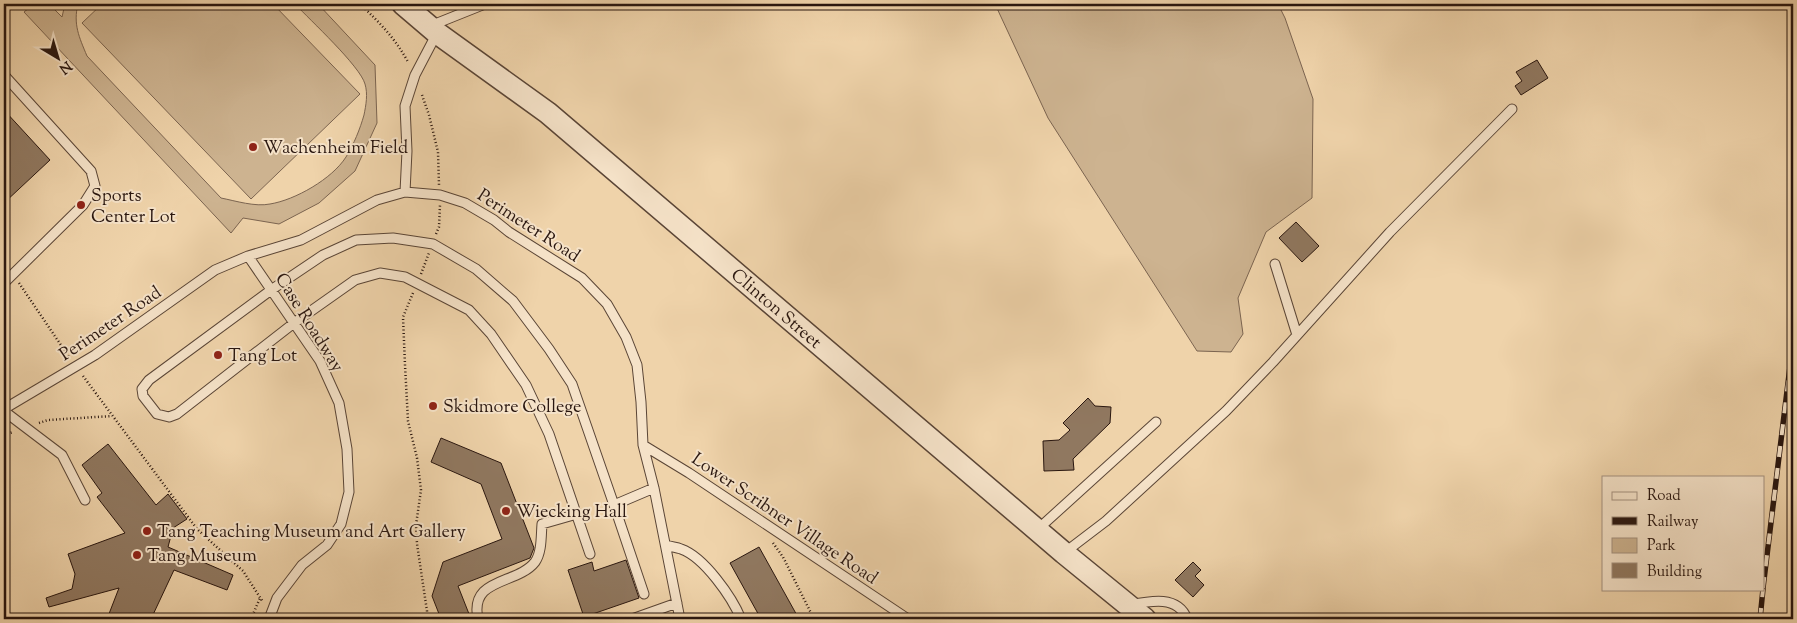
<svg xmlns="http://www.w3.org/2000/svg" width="1797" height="623" font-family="'Sorts Mill Goudy',serif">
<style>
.green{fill:#cdb390;stroke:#7b6450}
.building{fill:#907860;stroke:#29160f}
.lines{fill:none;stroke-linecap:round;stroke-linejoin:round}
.service-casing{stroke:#5a4536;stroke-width:11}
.tertiary-casing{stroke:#5a4536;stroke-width:24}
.path{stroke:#29160f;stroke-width:2.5;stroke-dasharray:1 2.5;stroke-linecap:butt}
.service{stroke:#f5e2c8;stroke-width:9}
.tertiary{stroke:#f5e2c8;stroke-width:21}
.rail-casing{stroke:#29160f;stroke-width:5.5}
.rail{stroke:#f5e2c8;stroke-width:4;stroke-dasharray:11;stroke-linecap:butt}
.poi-dot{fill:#8f2418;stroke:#f5e2c8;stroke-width:2}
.labels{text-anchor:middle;stroke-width:4;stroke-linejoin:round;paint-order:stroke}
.poi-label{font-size:18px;fill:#29160f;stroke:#f5e2c8;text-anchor:start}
.street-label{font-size:18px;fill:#29160f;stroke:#f5e2c8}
</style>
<rect width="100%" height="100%" fill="#efd3aa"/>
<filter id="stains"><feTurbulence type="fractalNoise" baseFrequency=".004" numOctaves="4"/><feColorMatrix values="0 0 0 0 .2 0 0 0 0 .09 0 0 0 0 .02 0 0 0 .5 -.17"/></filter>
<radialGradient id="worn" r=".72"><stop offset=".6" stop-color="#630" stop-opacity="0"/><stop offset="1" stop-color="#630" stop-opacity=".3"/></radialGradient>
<path class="green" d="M34,4H49L62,17L65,4H78C73,24 79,37 87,56L221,198C236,201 255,207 270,204C295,200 332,179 346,157C354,144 360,129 364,115C366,105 368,94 365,84C360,66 310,20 295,4H318L375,65L377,123L355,171L319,203L279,224L243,218L231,233L24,12Z
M102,4H273L360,94L251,199L82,23Z
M995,4H1278L1285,18L1313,99L1312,198L1266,232L1238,298L1243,334L1231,352L1197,351L1048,118Z"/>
<path class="building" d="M1537,60L1548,78L1521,95L1515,86L1522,81L1516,72Z
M4,110L50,160L4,203Z
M1296,222L1319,246L1302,262L1279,238Z
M1088,398L1095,406L1111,407L1110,423L1073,459L1074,470L1044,471L1043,441L1059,440L1070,430L1063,423Z
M441,438L501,463L534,548L530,558L458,586L471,619H441L432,596L443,562L502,539L481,484L431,462Z
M108,444L156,505L168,494L187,519L173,528L168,547L233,575L227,590L174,570L151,619H107L119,588L49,607L46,598L72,589L75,574L68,554L125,533L97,497L102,493L82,465Z
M759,547L799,619H761L730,563Z
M626,560L639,598L584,617L568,570L592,562L594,571Z
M1193,562L1201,570L1195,576L1204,585L1193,597L1175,580Z"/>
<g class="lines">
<g class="service-casing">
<path id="service" d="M430,26L485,4
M4,75L91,171L95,186L83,205L4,283
M405,192L407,151L405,106L415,75L437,33
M248,256L320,361L339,403L347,449L349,492L341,524L327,545L302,565L277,598L269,619
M1275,264L1297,335
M4,409L95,355L215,270L248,256L301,240L377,200L405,192L440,195L465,203L494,220L509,232L582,278L607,304L626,337L637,365L641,402L643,445L654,488L680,619
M4,411L62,455L85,500
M643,445L689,473L908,619
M1037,530L1156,422
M666,545C671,547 676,547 681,549C704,557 732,597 741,619
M1064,553L1106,521L1226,411L1273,362L1390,232L1512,109
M590,554L549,434L526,385L491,334L469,310L405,277L380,273L355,280L294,323L177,414L169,417L157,414L143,396L142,389L149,380L271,290L323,255L356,240L393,238L433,244L476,269L513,301L549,349L572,384L614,505
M644,594L614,505L654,488
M1130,605C1150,601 1178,595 1187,619
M478,619C469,577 517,585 535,562C542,552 541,536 542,524L577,514
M632,619L677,603"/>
</g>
<g class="tertiary-casing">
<g id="tertiary">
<path id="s1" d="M403,4L437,33L548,113L1064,553L1145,619"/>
</g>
</g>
<path class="path" d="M360,4C380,23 395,38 408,62
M422,95L429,115L438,152L439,185
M436,234L439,227L440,205
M421,274L429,253
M19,283L69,357
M413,293L403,317L405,365L408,421L417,458L421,490L416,525L417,544L427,611V619
M83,376L197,529L243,571L263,602
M39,423L48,420L112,416
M4,435L13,432
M773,543L783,557L814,619
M251,619L260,598"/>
<use href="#service" class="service"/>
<use href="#tertiary" class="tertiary"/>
<g class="rail-casing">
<path id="rail" d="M1763,588L1793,342
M1760,619L1763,589"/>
</g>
<use href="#rail" class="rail"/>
</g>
<g class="poi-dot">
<circle cx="253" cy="147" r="5"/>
<circle cx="81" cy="205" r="5"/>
<circle cx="218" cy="355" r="5"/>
<circle cx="433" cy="406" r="5"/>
<circle cx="506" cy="511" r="5"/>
<circle cx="147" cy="531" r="5"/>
<circle cx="137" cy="555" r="5"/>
</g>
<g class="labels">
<g class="poi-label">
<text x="263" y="153">Wachenheim Field</text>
<text x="91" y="201">Sports<tspan x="91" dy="21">Center Lot</tspan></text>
<text x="228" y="361">Tang Lot</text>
<text x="443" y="412">Skidmore College</text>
<text x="516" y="517">Wiecking Hall</text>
<text x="157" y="537">Tang Teaching Museum and Art Gallery</text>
<text x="147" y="561">Tang Museum</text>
</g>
<g class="street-label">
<text transform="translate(529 225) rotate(33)" y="6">Perimeter Road</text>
<text dy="6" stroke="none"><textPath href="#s1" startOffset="482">Clinton Street</textPath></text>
<text transform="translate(310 322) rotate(58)" y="6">Case Roadway</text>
<text transform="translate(110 323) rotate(-34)" y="6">Perimeter Road</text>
<text transform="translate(785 518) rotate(34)" y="6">Lower Scribner Village Road</text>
</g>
</g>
<rect width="1797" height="623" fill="none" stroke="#efd3aa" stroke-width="20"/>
<rect x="5" y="5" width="1787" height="613" fill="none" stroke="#29160f" stroke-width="2.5"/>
<rect x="10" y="10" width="1777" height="603" fill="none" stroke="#29160f"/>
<rect x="1602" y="476" width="162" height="115" fill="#f5e2c8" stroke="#a3907e"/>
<rect x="1612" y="492" width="25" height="8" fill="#f5e2c8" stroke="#a3907e"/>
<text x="1647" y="500" font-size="15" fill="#29160f">Road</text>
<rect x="1612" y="517" width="25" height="8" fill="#29160f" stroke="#a3907e"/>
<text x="1647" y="526" font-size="15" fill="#29160f">Railway</text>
<rect x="1612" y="538" width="25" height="15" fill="#cdb390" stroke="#a3907e"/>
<text x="1647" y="550" font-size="15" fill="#29160f">Park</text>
<rect x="1612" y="563" width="25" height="15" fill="#907860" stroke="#a3907e"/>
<text x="1647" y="576" font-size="15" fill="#29160f">Building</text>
<g transform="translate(58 58) rotate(142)" stroke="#f5e2c8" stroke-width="4" paint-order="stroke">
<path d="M0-4L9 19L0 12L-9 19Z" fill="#29160f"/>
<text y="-8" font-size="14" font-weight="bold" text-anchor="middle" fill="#29160f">N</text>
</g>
<rect width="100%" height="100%" filter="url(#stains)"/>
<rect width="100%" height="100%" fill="url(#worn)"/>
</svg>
